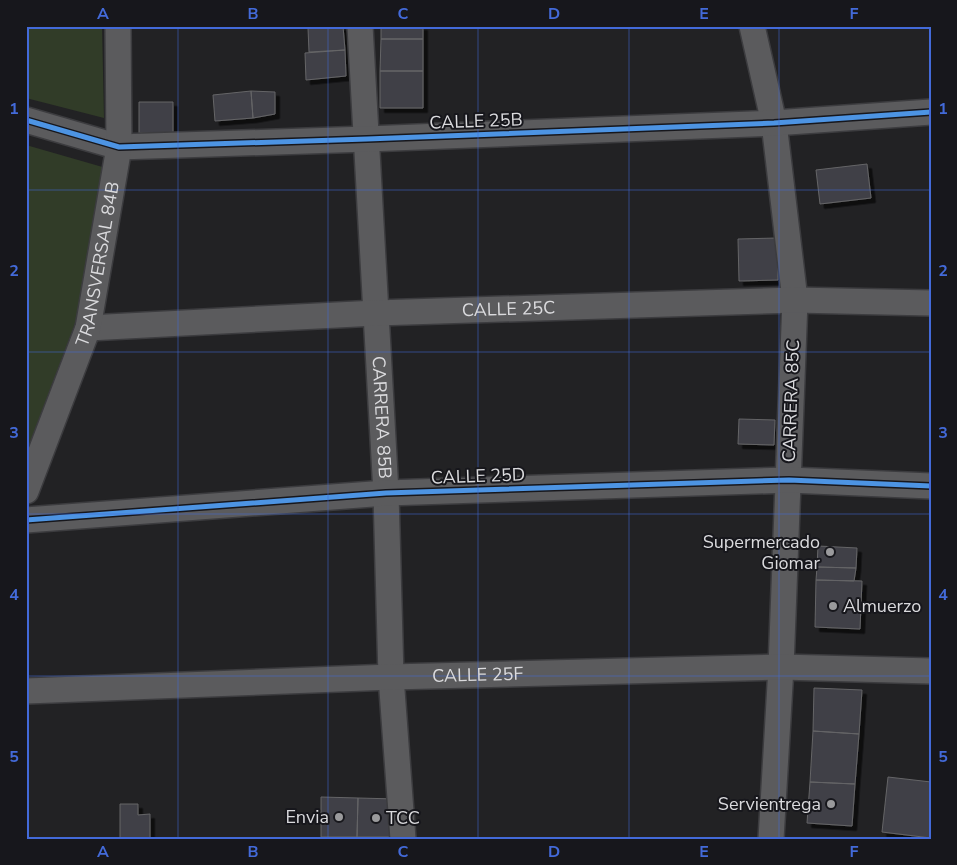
<svg xmlns="http://www.w3.org/2000/svg" width="957" height="865" font-family="'Nunito Sans',sans-serif">
<style>
.green{fill:#313c28}
.building{fill:#404047;stroke:#656567;filter:url(#shadow)}
.lines{fill:none;stroke-linecap:round;stroke-linejoin:round}
.minor-casing{stroke:#3c3c3f;stroke-width:28}
.minor{stroke:#5b5b5d;stroke-width:25}
.cycleway-casing{stroke:#17171c;stroke-width:8}
.cycleway{stroke:#4d94e3;stroke-width:5}
.grid{fill:none;stroke:#436ad9;stroke-width:1;stroke-opacity:0.55}
.poi-dot{fill:#9a9a9c;stroke:#17171c;stroke-width:2}
.labels{text-anchor:middle;stroke-width:4;stroke-linejoin:round;paint-order:stroke}
.street-label{font-size:18px;fill:#dadadd;stroke:#17171c}
.poi-label{font-size:18px;fill:#dadadd;stroke:#17171c;text-anchor:end}
.neatline{fill:none;stroke:#436ad9;stroke-width:2}
.grid-label{font-size:16px;text-anchor:middle;font-weight:bold;fill:#436ad9}
</style>
<defs>
<filter id="shadow"><feDropShadow dx="4.5" dy="4.5" stdDeviation="0" flood-color="#0009"/></filter>
</defs>
<rect width="100%" height="100%" fill="#222224"/>
<path class="green" d="M26,26H102L104,118L26,98Z
M26,145L106,168L79,313L26,453Z"/>
<path class="building" d="M343,26L345,50L309,52L308,28Z
M381,26H423V39H381Z
M381,39H423V71H380Z
M345,50L346,76L306,80L305,53Z
M380,71H423V108H380Z
M251,91L275,92V114L253,118Z
M251,91L253,118L215,121L213,95Z
M139,102H173V133H139Z
M867,164L871,198L820,204L816,170Z
M777,238L778,280L739,281L738,239Z
M739,419L775,420L774,445L738,444Z
M818,546L857,548L856,568L817,567Z
M817,567L856,568L854,581L816,580Z
M816,580L862,581L860,629L815,627Z
M814,688L862,690L859,734L813,731Z
M813,731L859,734L855,784L810,782Z
M888,777L931,782V838L882,832Z
M810,782L855,784L852,826L807,823Z
M321,797L358,798L357,837H321Z
M358,798L396,799L395,837H357Z
M120,804H138V815L150,814V839H120Z"/>
<g class="lines">
<g class="minor-casing">
<g id="minor">
<path id="s1" d="M360,26L386,493L391,677L403,839"/>
<path d="M752,26L774,123L795,300L781,667L771,839"/>
<path d="M26,120L119,147L367,139L774,123L931,112"/>
<path id="s2" d="M88,328L376,313L795,300L931,303"/>
<path id="s3" d="M26,491L88,328L119,147L118,26"/>
<path d="M26,520L386,493L789,480L931,486"/>
<path id="s4" d="M26,691L391,677L781,667L931,671"/>
</g>
</g>
<use href="#minor" class="minor"/>
<g class="cycleway-casing">
<path id="cycleway" d="M26,120L119,147L367,139L774,123L931,112
M26,520L386,493L789,480L931,486"/>
</g>
<use href="#cycleway" class="cycleway"/>
</g>
<path class="grid" d="M178,26V839M328,26V839M478,26V839M629,26V839M779,26V839M26,190H931M26,352H931M26,514H931M26,676H931"/>
<g class="poi-dot">
<circle cx="830" cy="552" r="5"/>
<circle cx="833" cy="606" r="5"/>
<circle cx="831" cy="804" r="5"/>
<circle cx="339" cy="817" r="5"/>
<circle cx="376" cy="818" r="5"/>
</g>
<g class="labels">
<g class="street-label">
<text transform="translate(476 121) rotate(-2)" y="6">CALLE 25B</text>
<text dy="6" stroke="none"><textPath href="#s3" startOffset="239">TRANSVERSAL 84B</textPath></text>
<text dy="6" stroke="none"><textPath href="#s2" startOffset="421">CALLE 25C</textPath></text>
<text transform="translate(791 401) rotate(-88)" y="6">CARRERA 85C</text>
<text dy="6" stroke="none"><textPath href="#s1" startOffset="392">CARRERA 85B</textPath></text>
<text transform="translate(478 476) rotate(-2)" y="6">CALLE 25D</text>
<text dy="6" stroke="none"><textPath href="#s4" startOffset="452">CALLE 25F</textPath></text>
</g>
<g class="poi-label">
<text x="820" y="548">Supermercado<tspan x="820" dy="21">Giomar</tspan></text>
<text x="843" y="612" text-anchor="start">Almuerzo</text>
<text x="821" y="810">Servientrega</text>
<text x="329" y="823">Envia</text>
<text x="386" y="824" text-anchor="start">TCC</text>
</g>
</g>
<rect width="957" height="865" fill="none" stroke="#17171c" stroke-width="55"/>
<rect x="28" y="28" width="902" height="810" class="neatline"/>
<g class="grid-label">
<text x="103" y="19">A</text>
<text x="253" y="19">B</text>
<text x="403" y="19">C</text>
<text x="554" y="19">D</text>
<text x="704" y="19">E</text>
<text x="854" y="19">F</text>
<text x="14" y="114">1</text>
<text x="943" y="114">1</text>
<text x="14" y="276">2</text>
<text x="943" y="276">2</text>
<text x="14" y="438">3</text>
<text x="943" y="438">3</text>
<text x="14" y="600">4</text>
<text x="943" y="600">4</text>
<text x="14" y="762">5</text>
<text x="943" y="762">5</text>
<text x="103" y="857">A</text>
<text x="253" y="857">B</text>
<text x="403" y="857">C</text>
<text x="554" y="857">D</text>
<text x="704" y="857">E</text>
<text x="854" y="857">F</text>
</g>
</svg>
